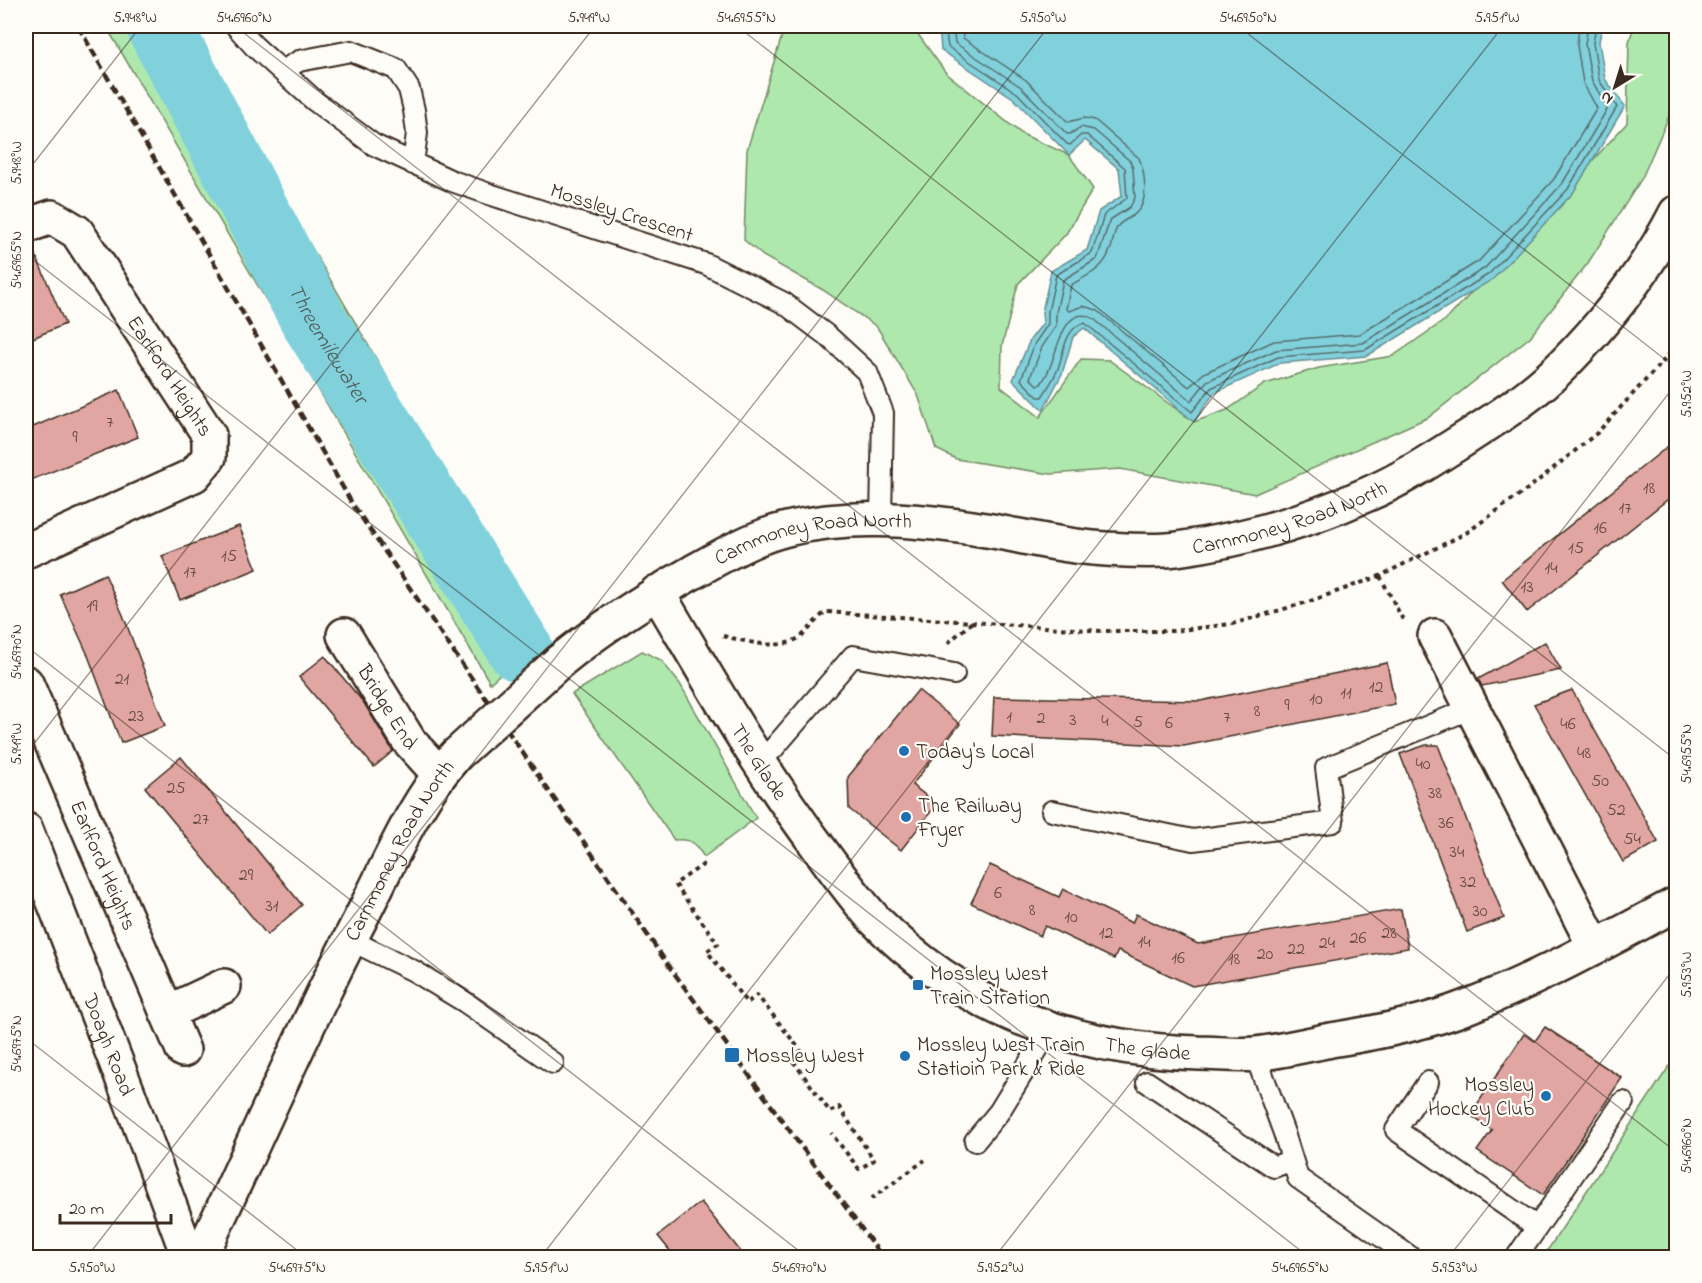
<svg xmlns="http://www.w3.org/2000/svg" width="1702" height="1283" font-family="'Indie Flower',sans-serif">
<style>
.green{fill:#aee8ac;stroke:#748965;stroke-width:1.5}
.water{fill:#81d1dd;stroke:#658e91;stroke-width:1.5}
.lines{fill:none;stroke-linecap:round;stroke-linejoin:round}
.shore{stroke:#576d6a;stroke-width:1.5}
.river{stroke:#81d1dd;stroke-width:66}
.building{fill:#e1a6a2;stroke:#3b2a1e;stroke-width:1.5}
.lane-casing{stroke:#3b2a1e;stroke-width:24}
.street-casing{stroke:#3b2a1e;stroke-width:38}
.secondary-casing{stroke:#3b2a1e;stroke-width:38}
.path{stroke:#3b2a1e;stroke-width:4;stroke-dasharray:4.5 4.5;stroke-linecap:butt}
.lane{stroke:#fdfcf7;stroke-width:20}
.street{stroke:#fdfcf7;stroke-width:33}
.secondary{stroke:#fdfcf7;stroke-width:33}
.rail{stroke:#3b2a1e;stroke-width:4.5;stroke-dasharray:9 4.5;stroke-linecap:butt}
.secondary-bridge-casing{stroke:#3b2a1e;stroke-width:38;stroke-linecap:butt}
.secondary-bridge{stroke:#fdfcf7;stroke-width:33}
.ticks{fill:none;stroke:#3b2a1e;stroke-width:1.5;stroke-opacity:0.45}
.poi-dot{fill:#1f6fb2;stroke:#fdfcf7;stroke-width:2}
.labels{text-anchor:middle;stroke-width:4.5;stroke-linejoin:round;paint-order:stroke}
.number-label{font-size:18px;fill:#64493f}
.street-label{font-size:21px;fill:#3b2a1e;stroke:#fdfcf7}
.poi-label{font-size:21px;fill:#3b2a1e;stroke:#fdfcf7;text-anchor:start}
.water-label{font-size:22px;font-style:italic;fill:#505c57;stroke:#fdfcf7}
.neatline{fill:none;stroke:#3b2a1e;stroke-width:2}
.ticks-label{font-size:15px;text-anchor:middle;fill:#3b2a1e}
</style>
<rect width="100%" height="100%" fill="#fdfcf7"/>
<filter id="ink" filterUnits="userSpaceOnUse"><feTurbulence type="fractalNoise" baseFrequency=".0167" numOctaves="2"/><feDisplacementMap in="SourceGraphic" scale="12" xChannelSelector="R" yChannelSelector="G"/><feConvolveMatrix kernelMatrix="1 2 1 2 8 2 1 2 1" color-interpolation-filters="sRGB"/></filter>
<g filter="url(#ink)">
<path class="green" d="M106,26H183L539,639L490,683Z
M785,26H912L946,73L1022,134L1069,155L1093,189L1066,234L1018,284L1002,346L1001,387L1040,417L1081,359L1109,360L1194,422L1227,410L1265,384L1319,368L1393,356L1448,318L1627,123L1629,42L1634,26H1676V100L1642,178L1588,263L1530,337L1429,417L1255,494L1120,469L1051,474L956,459L936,449L918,395L877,327L823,290L763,256L744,240L747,150Z
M642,651L661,660L680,684L756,818L704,857C695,843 691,838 674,840L572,694Z
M1676,1056V1257H1543Z"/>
<path class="water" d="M939,26H1602L1599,42L1605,79L1625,106L1573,193L1493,279L1367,356L1280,363L1214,393L1194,422L1084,328L1073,337L1062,374L1043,410L1013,380L1030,340L1043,323L1042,312L1051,271L1087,250L1099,211L1122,196L1119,169L1085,140L1069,155L1013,98L941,50Z"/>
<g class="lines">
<path class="shore" d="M945,26L948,47L1017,93L1067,144L1070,145L1081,135H1087L1125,168L1127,198L1104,215L1092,253L1056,275L1048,312V324L1035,343L1021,380L1038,397H1042C1047,389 1053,380 1057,371C1064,354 1064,327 1085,323L1192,412L1211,388L1278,357L1365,350L1489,274L1568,189L1617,107L1599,80L1593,43L1596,26
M953,26L955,43L1021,87L1067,134H1070L1081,127L1094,130L1130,161L1133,168L1135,198L1130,207L1110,220L1097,259L1063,280L1056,313V326L1042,347L1030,378L1037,385L1041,384C1044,379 1048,373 1050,367C1057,351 1065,301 1094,319L1191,401L1207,381L1276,350L1363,343L1485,268L1562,184L1608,108L1592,81L1585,44L1588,26
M962,26L963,38L1026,80L1068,122L1084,118L1095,120L1139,158C1145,172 1149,201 1137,212C1132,218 1122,220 1118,226C1114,231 1113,242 1111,248C1103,271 1089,274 1071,285L1066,309L1069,311L1083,306L1097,310L1189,387L1204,373L1274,341L1360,334L1479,261L1554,179L1597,108L1583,83L1577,45L1579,26"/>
<path class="river" id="s1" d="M159,26L314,321L520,649"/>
</g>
<path class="building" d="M26,244H31L65,324L26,341Z
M119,390L138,437L26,482V430Z
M1677,439V492L1527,612L1502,580Z
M239,526L257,569L180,600L162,556Z
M105,574L123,615L165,726L121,743L87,653L60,594Z
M1545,642L1561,670L1482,686L1478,679Z
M325,656L364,703L393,751L374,767L299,677Z
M1387,663L1395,704L1184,746L992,736L994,697L1200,701Z
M918,690L960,724L912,785L937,804L901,850L849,809L848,777Z
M1572,690L1658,842L1623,862L1534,704Z
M1426,745H1438L1504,918L1467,932L1400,754Z
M181,757L302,905L267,935L145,787Z
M990,865L1059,897L1063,889L1132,923L1136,914L1198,944L1401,909L1408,948L1192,986L1118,951L1114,959L1045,926L1040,936L971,903Z
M1545,1027L1622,1078L1543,1195L1477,1151L1492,1130L1470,1115L1524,1034L1535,1041Z
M701,1202L745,1257H675L658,1236Z"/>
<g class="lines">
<g class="lane-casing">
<path id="lane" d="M236,26L254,46L315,101L374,145L452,181L489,194L706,264L784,303L829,337L867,372L883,413L881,519
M282,71L299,61L351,51L396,69L409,89L414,110L417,133L413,164
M756,760L773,749L853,656L954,674
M1052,811L1193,840L1333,822L1326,768L1472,708
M350,940L414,971L465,1002L553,1063
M1255,1054L1284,1133L1298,1178L1412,1258
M1147,1082L1274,1167L1292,1160
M1428,1082L1396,1130L1537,1227
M975,1141L999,1112L1040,1045L1042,1027
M1516,1258L1623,1102"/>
</g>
<g class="street-casing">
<g id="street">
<path id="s2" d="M26,226L52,217L77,232L209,435V457L194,475L26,551"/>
<path id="s3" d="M657,592C708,678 756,764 816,844C834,869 853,896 874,919C963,1009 1074,1050 1199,1053C1218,1053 1237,1056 1256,1054C1281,1051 1306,1045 1331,1040C1376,1033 1423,1024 1466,1007C1539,979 1608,940 1676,904"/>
<path id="s4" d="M344,635L409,741L439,774"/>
<path d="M1435,636L1595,947"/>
<path id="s5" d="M26,683L183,1050"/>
<path d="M167,1013L224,986"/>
</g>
</g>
<g class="secondary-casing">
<g id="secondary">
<path id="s6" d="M560,661C602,627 647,598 693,572C723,555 754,537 787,529C847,514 912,519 973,528C1017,534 1061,547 1106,549C1129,550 1154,552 1177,549C1242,540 1308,521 1368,494C1401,480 1433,459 1463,440C1499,417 1536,393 1566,362C1609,318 1648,268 1676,213"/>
<path id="s7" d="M26,830L130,1098L189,1258"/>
<path id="s8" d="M200,1258C255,1141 307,1022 366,908C393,855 416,799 456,755"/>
</g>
</g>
<path class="path" d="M284,26L307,28
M1380,576L1403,620
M723,636C747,641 782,653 803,635C811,628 817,617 827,612L1102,631H1173L1232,624L1308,602L1380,576L1466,533L1529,488L1597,433L1676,347
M948,643L972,622
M704,864L675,884L718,944L707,951L747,1003L757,995L801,1051L791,1058L830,1112L839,1107L874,1160L859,1169L831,1133
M871,1199L925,1160"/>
<use href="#lane" class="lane"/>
<use href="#street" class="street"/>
<use href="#secondary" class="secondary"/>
<path class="rail" d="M78,26L353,505L666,962L883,1258"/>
<g class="secondary-bridge-casing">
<path id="secondary-bridge" d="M456,755L560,661"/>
</g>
<use href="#secondary-bridge" class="secondary-bridge"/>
</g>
</g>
<path class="ticks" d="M235,26L1676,1152M737,26L1676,760M1238,26L1676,368M26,173L141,26M26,254L1310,1258M26,646L808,1258M26,754L595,26M26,1038L307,1258M86,1258L1049,26M540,1258L1503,26M994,1258L1676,384M1448,1258L1676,966"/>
<g class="poi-dot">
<circle cx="904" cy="751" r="6"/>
<circle cx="906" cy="817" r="6"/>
<rect x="912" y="979" width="12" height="12" rx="3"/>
<rect x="724" y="1047" width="16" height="16" rx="3"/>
<circle cx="905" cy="1056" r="6"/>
<circle cx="1546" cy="1096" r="6"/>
</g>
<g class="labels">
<g class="number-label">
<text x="110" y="427">7</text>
<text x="75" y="442">9</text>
<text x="1649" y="493">18</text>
<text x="1625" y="513">17</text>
<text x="1600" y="533">16</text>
<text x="1576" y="553">15</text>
<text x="229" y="561">15</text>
<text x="1551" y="573">14</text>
<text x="190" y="577">17</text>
<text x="1527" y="592">13</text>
<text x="92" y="611">19</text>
<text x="122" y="684">21</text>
<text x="1376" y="692">12</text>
<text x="1346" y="698">11</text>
<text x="1316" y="704">10</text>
<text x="1287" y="710">9</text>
<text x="1257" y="716">8</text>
<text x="136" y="721">23</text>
<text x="1009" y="722">1</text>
<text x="1227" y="722">7</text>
<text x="1041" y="723">2</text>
<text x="1073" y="725">3</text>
<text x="1105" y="726">4</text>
<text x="1138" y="727">5</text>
<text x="1169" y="728">6</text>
<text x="1568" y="729">46</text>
<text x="1584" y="758">48</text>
<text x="1423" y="769">40</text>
<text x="1600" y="786">50</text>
<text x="176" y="793">25</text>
<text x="1435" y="798">38</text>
<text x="1616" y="815">52</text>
<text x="201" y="824">27</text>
<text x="1446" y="828">36</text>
<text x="1632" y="844">54</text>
<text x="1457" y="857">34</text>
<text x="246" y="880">29</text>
<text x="1468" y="887">32</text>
<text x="998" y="898">6</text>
<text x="272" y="911">31</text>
<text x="1032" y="915">8</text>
<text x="1480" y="916">30</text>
<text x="1071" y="922">10</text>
<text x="1106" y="938">12</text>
<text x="1389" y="938">28</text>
<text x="1358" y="943">26</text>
<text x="1144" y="947">14</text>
<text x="1327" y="948">24</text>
<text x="1296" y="954">22</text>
<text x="1265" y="959">20</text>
<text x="1178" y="963">16</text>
<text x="1234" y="964">18</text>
</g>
<g class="street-label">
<text transform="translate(622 212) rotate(18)" y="7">Mossley Crescent</text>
<text dy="7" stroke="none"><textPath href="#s2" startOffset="228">Earlford Heights</textPath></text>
<text dy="7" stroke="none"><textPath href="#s6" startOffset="774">Carnmoney Road North</textPath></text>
<text dy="7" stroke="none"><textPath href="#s6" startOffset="288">Carnmoney Road North</textPath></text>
<text dy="7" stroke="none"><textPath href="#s4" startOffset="84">Bridge End</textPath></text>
<text dy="7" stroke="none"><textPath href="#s3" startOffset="198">The Glade</textPath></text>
<text dy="7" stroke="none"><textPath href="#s8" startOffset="454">Carnmoney Road North</textPath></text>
<text dy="7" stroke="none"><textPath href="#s5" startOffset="198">Earlford Heights</textPath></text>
<text dy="7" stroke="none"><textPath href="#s7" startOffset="230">Doagh Road</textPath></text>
<text dy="7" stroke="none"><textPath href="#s3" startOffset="702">The Glade</textPath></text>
</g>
<g class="poi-label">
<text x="916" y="758">Today's Local</text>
<text x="918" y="812">The Railway<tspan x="918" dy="24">Fryer</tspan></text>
<text x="930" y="980">Mossley West<tspan x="930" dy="24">Train Stration</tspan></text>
<text x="917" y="1051">Mossley West Train<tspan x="917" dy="24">Statioin Park &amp; Ride</tspan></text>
<text x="746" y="1062">Mossley West</text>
<text x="1534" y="1091" text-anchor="end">Mossley<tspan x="1534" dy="24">Hockey Club</tspan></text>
</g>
<g class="water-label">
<text dy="8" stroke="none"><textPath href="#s1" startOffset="360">Threemilewater</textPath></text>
</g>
</g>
<rect width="1702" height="1283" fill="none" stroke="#fdfcf7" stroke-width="66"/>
<g transform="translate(1615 87) rotate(218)" stroke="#fdfcf7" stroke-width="4.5" paint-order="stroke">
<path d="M0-4.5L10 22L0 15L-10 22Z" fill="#3b2a1e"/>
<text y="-9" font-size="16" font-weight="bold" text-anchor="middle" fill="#3b2a1e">N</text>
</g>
<path d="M60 1214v9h111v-9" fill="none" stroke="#3b2a1e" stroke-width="3"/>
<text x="69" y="1214" font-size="18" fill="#3b2a1e" stroke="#fdfcf7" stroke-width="4.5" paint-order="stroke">20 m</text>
<rect x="33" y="33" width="1636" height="1217" class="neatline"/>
<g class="ticks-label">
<text x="135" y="22">5.948°W</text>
<text x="244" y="22">54.6960°N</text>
<text x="589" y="22">5.949°W</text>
<text x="746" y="22">54.6955°N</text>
<text x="1043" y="22">5.950°W</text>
<text x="1248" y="22">54.6950°N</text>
<text x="1497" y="22">5.951°W</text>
<text transform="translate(16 163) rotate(-90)" y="5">5.948°W</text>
<text transform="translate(16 260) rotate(-90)" y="5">54.6965°N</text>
<text transform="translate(1686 394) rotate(-90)" y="5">5.952°W</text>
<text transform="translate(16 652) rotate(-90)" y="5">54.6970°N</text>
<text transform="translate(16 744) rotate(-90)" y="5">5.949°W</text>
<text transform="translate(1686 754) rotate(-90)" y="5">54.6955°N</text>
<text transform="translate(1686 975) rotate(-90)" y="5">5.953°W</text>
<text transform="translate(16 1044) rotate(-90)" y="5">54.6975°N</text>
<text transform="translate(1686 1146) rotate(-90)" y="5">54.6960°N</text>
<text x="92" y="1272">5.950°W</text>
<text x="297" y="1272">54.6975°N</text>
<text x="546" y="1272">5.951°W</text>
<text x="799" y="1272">54.6970°N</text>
<text x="1000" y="1272">5.952°W</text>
<text x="1300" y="1272">54.6965°N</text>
<text x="1454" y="1272">5.953°W</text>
</g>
</svg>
